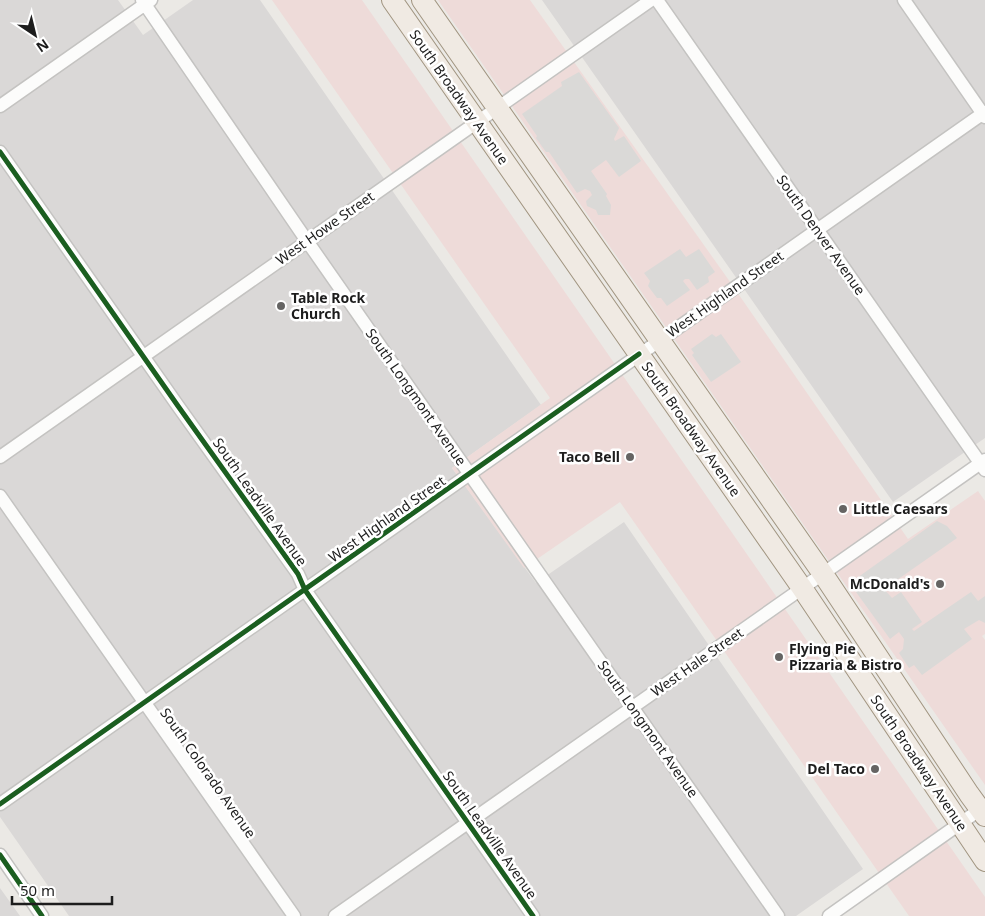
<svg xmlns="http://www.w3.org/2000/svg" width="985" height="916" font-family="'Noto Sans',sans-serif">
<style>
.residential{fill:#dad8d7}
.commercial{fill:#eedbd9}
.parking{fill:#dad9d7}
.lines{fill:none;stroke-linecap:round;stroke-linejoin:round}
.street-casing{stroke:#c4c3c1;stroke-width:15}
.primary-casing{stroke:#a19581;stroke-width:22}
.street{stroke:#fcfcfb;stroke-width:12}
.primary{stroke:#f0eae3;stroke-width:20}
.cycleway-casing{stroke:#fff;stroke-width:8}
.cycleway{stroke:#1b5e20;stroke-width:5}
.poi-dot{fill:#656463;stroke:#fff;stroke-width:2}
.labels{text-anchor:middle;stroke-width:5;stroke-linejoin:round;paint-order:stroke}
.street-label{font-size:14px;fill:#1d1d1d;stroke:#fff}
.poi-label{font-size:14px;font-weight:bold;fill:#1d1d1d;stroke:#fff;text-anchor:start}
</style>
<rect width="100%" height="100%" fill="#ebe9e5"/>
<path class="residential" d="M0,0H118L143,35L193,0H260L541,405L452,468L536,583L624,522L863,869L796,916H69L0,817Z
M542,0H985V438L893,502Z
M0,888L20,916H0Z"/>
<path class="commercial" d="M272,0H362L985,897V916H909L620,502L524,568L452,468L550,398Z
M438,0H530L728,279L908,539L978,491L985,501V634L982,636L985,640V785Z"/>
<path class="parking" d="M579,72L619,128L614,139L615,141L624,136L641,161L619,177L606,160L591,171L607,194L606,196L611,205L610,215H598L596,210L587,206L586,201L592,195L590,191L585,189L577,193L549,152H546L536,138L537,136L522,114L562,86L561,82Z
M680,249L686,257L699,249L715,272L708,277L709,282L697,290L689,279H685L683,281L690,290L667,306L661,298H657L648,286L650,281L644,273Z
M712,334L716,337L721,334L741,362L711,382L692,355L694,353L691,349Z
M937,521L947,526L957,538L884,589L892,598L901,592L922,622L912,629L914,631L971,592L978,601L985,596V623L979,620L964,629L972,639L922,675L914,665L909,668L899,653L903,649L904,639L899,632L890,639L856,592L865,585L854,580Z"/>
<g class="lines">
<g class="street-casing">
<path id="street" d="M142,0L307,241L778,916
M657,0L985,470
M904,0L985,117
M0,106L151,0
M0,152L178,406L298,574L305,590L533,916
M0,457L651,0
M0,496L294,916
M0,804L985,112
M0,855L42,916
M335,916L985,460
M829,916L985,806"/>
</g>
<g class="primary-casing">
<path id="primary" d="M392,0L802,588L985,861
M422,0L823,574L969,794L985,816"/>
</g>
<use href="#street" class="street"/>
<use href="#primary" class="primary"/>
<g class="cycleway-casing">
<path id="cycleway" d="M0,152L178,406L298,574L305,590L533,916
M0,804L639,354
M0,855L42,916"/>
</g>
<use href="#cycleway" class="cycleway"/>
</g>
<g class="poi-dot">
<circle cx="281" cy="306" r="5"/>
<circle cx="630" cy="457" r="5"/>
<circle cx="843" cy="509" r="5"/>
<circle cx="940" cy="584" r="5"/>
<circle cx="779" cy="657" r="5"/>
<circle cx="875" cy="769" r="5"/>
</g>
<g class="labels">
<g class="street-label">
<text transform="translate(459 97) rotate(55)" y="5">South Broadway Avenue</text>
<text transform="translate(325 228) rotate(-35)" y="5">West Howe Street</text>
<text transform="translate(821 235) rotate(55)" y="5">South Denver Avenue</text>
<text transform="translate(725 294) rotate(-35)" y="5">West Highland Street</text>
<text transform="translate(416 397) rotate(55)" y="5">South Longmont Avenue</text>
<text transform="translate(691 429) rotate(55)" y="5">South Broadway Avenue</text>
<text transform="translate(260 502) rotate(55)" y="5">South Leadville Avenue</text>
<text transform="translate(387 519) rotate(-35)" y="5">West Highland Street</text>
<text transform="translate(697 662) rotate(-35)" y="5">West Hale Street</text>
<text transform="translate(648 729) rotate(55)" y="5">South Longmont Avenue</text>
<text transform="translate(919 763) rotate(56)" y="5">South Broadway Avenue</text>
<text transform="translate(208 773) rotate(55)" y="5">South Colorado Avenue</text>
<text transform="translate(490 835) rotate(55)" y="5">South Leadville Avenue</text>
</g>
<g class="poi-label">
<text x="291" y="303">Table Rock<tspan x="291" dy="16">Church</tspan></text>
<text x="620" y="462" text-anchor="end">Taco Bell</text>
<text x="853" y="514">Little Caesars</text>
<text x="930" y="589" text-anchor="end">McDonald's</text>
<text x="789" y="654">Flying Pie<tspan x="789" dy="16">Pizzaria &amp; Bistro</tspan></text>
<text x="865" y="774" text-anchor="end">Del Taco</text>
</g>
</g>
<g transform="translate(35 35) rotate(145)" stroke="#ffffff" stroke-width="4" paint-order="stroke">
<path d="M0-4L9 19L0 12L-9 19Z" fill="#1d1d1d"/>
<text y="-8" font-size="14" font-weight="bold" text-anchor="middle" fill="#1d1d1d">N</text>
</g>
<path d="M12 896v8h100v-8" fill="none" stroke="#1d1d1d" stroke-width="2.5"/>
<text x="20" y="896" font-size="15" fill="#1d1d1d" stroke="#ffffff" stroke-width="4" paint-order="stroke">50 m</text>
</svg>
